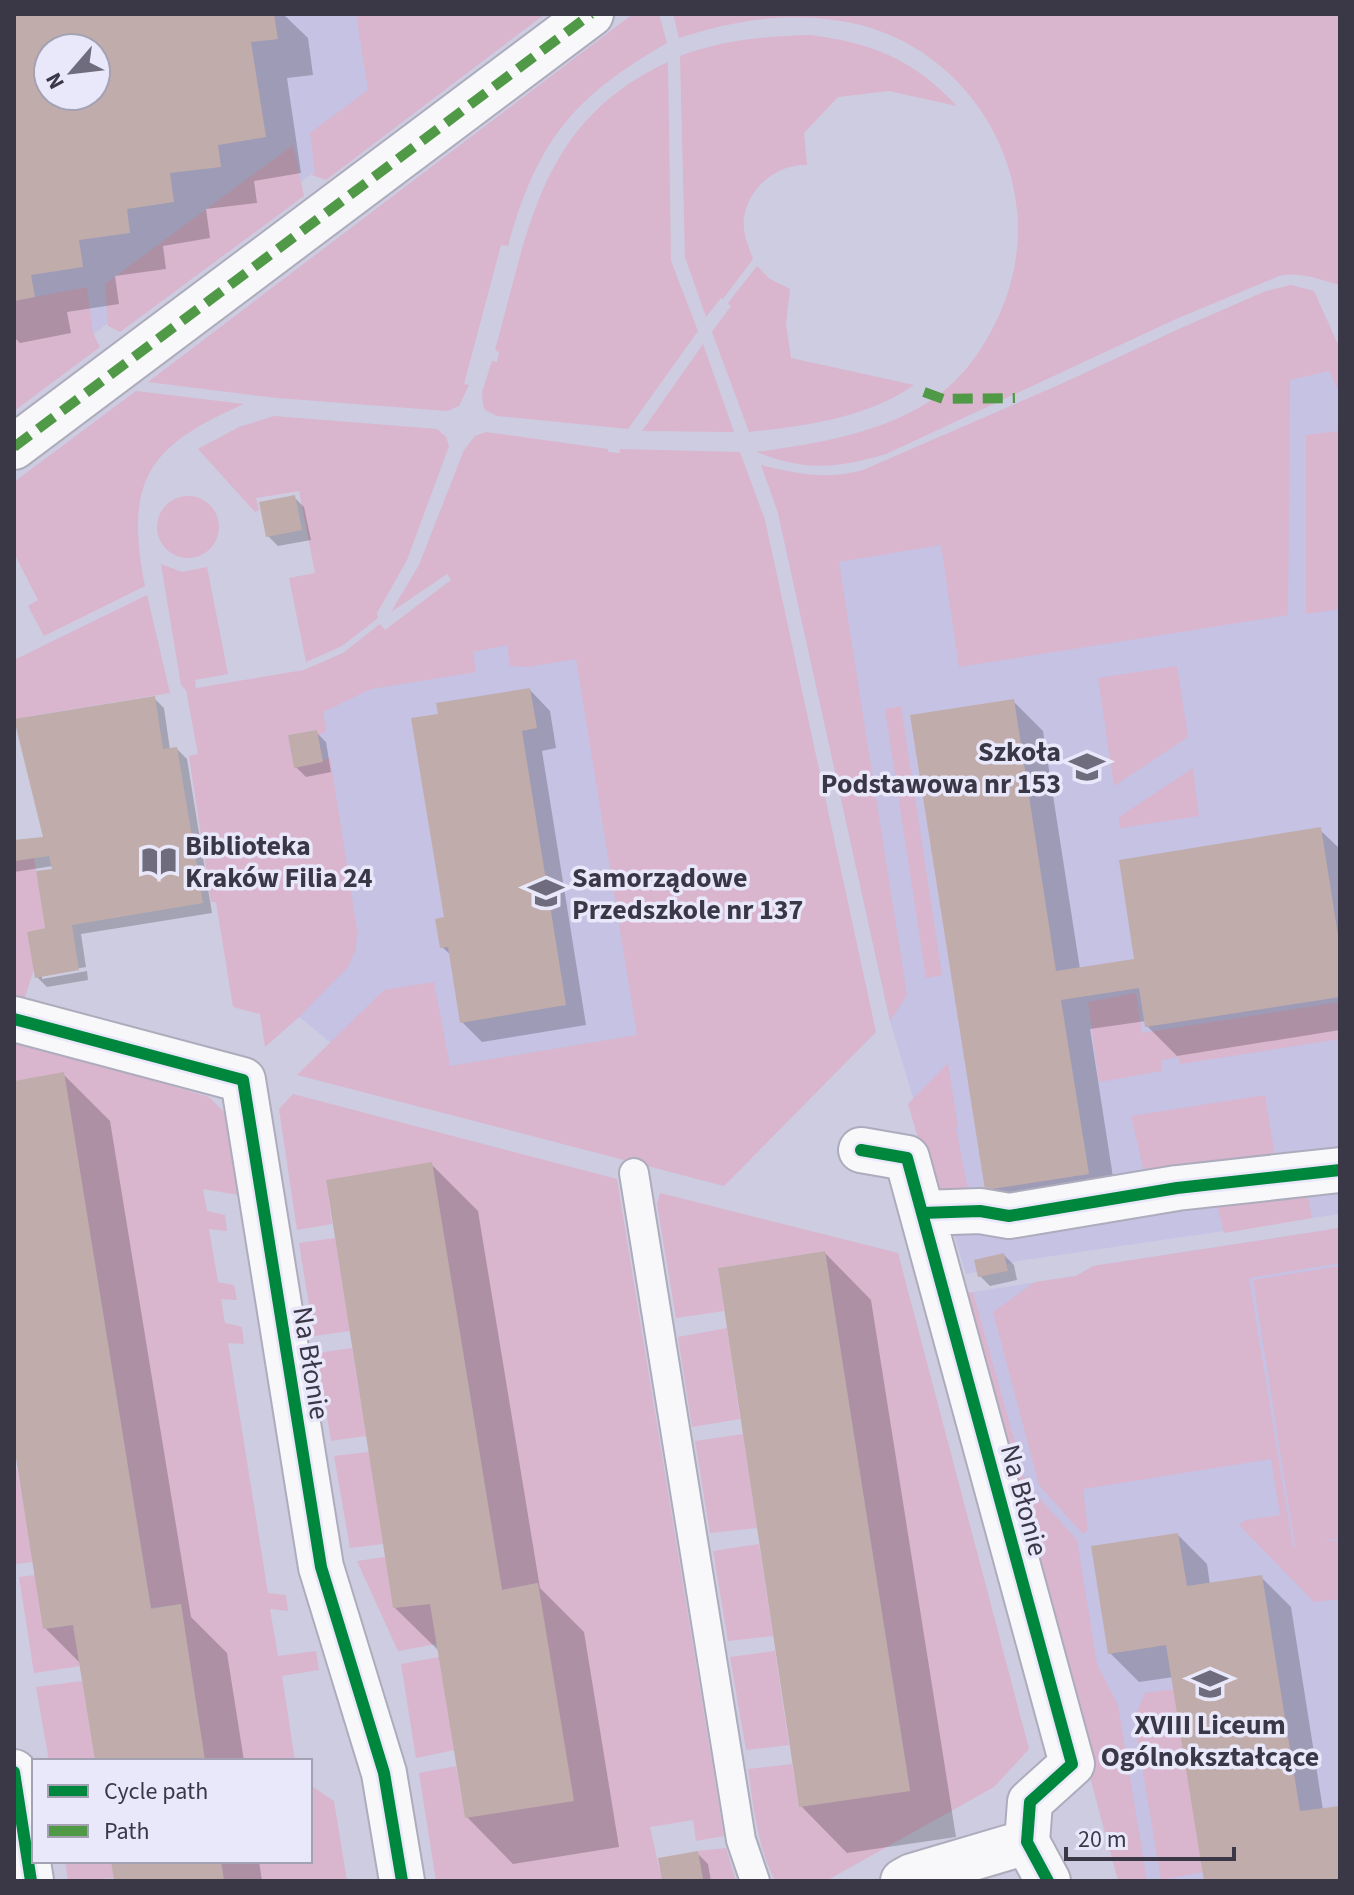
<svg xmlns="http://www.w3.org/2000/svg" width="1354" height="1895" font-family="'Source Sans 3',sans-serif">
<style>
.built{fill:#c6c2e4;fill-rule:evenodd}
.green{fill:#d9b5ce}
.shadow{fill:#0003;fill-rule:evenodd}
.building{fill:#c0adab;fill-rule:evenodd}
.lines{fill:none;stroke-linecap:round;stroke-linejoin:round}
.lane-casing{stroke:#adacbc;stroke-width:32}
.street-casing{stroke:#adacbc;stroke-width:48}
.lane{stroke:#f8f7fa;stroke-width:28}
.street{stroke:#f8f7fa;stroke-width:44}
.quiet{stroke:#509947;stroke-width:10;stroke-dasharray:20 10;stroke-linecap:butt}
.cycleway-casing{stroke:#e9e7fa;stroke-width:17}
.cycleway{stroke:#00873e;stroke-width:12}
.labels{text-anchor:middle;stroke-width:7;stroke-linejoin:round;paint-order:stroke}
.poi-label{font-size:28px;font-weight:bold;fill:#3a3847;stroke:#e9e7fa;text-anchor:start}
.street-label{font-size:28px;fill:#3a3847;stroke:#e9e7fa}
</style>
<rect width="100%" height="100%" fill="#cecce1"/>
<path class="built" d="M14,14H531L14,392ZM48,48H96V96H48Z
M1294,290L1340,394V1214L1018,1261L1007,1264L1008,1271L978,1277L977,1272L966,1274L890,1021L778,513Z
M567,601L876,1032L750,1158L330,1042L299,1017L224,759L404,673Z
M1340,1228V1881H1135L973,1292L1076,1276L1093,1266Z"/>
<path class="green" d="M356,14H545L326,180L312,175L315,172L310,133L368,90Z
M633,14H659L667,43C573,97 537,141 508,246L501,245L464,384L469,385L459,406L447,411L277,398L148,382Z
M673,14H1340V285C1321,280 1299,271 1279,276L1176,319L886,454C833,469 808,471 756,452C815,444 879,434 930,401C967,378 993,335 1007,295C1048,176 970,45 847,22C790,11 733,20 679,38Z
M811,35C875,44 912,59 957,106L889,91L838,97L804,133L807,165C777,164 749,187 744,217C742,231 748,246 753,259L723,299L721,298L706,317L685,257L680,56C724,40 765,36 811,35Z
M668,62L671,261L698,331L628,429L497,416L485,410L483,405L482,392L492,361L497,362L499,352L495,350C529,229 540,121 668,62Z
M293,145L304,196L120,332L108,326L105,284Z
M757,266L770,279L790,289L786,324L791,358L914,385C867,418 805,426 749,432L712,332L731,306L728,303Z
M1291,285L1314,291L1340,349V394L1329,371L1290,380L1288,615L959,667L941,545L839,562L907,995L890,1021L778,513L761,465C797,474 827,480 863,470L1061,384L1181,328L1266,291Z
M87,287L93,333L100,347L14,411V301Z
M703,344L734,432L642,431Z
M136,391L244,404C148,446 124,480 145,586L44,636L28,606L38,600L14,553V482Z
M274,416L437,429L446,437L449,446L407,560L377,613L378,618L342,646L306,662L289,578L315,573L299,491L256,498L259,510L255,512L198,449L239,427Z
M1340,431V609L1306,614V435Z
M486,432L608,449V452L620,453V449L740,452L765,520L876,1032L724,1186L297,1075L384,990L434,982L450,1066L637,1035L576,659L528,667L510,666L507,645L473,652L476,672L371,689L323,712L326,731L318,736L316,730L288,735L294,767L330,758L357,929L356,949L348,967L299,1017L265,1047L260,1014L233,1007L216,902H211L189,756L198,754L186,690L181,685L161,564L182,572L207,567L228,674L195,680L196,688L304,670L343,653L380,624L385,630L451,580L447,574L391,612L419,565L464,450L475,436Z
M157 527a31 31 0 1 1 62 0a31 31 0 1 1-62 0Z
M147,595L170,693L14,719V660Z
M1177,666L1188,737L1114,786L1098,678Z
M901,706L942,975L926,978L885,709Z
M1193,768L1199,816L1120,828L1119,817Z
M34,858L45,928L27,932L34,969L24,1000L14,998V861Z
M1136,993L1142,1033L1340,1002V1039L1180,1064L1178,1057L1161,1060L1162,1071L1099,1082L1088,1002Z
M14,1039L209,1097L232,1120L244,1196L203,1189L207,1211L225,1215L227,1231L209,1229L218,1282L234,1285L237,1300L221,1299L225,1323L242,1327L244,1344L228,1343L268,1593L286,1595L288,1611L270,1609L278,1656L316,1651L319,1670L282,1676L295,1761H205L181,1604L151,1608L64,1073L14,1081Z
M948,1063L958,1126L956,1128L968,1190L937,1203L908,1104Z
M293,1094L617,1179L724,1836L696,1841L693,1820L650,1827L662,1881H436L419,1773L456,1766L465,1818L537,1583L502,1590L432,1163L326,1180L332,1224L297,1230L279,1109Z
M1265,1095L1276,1162L1144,1172L1131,1116Z
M1307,1192L1312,1218L1224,1233L1216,1200Z
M660,1193L898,1253L1029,1749L994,1787L826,1881H775C757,1845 754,1809 748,1769L792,1764L799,1807L910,1790L825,1251L718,1268L724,1311L676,1318L657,1204Z
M1340,1228V1263L1249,1278L1293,1547L1295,1546L1253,1280L1340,1266V1538L1317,1542L1340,1540V1599L1314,1602L1239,1525L1246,1520L1280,1515L1271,1459L1083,1489L1088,1530L1083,1534L1039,1485L993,1312L1035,1282L1076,1276L1093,1266Z
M335,1238L350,1331L314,1336L299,1243Z
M973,1292L1028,1489H1031L1077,1540L1097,1664L1118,1705L1147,1881H1118L960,1294Z
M727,1328L740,1419L692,1427L678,1337Z
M352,1348L366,1436L331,1441L317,1353Z
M743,1434L757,1528L710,1533L695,1441Z
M369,1452L383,1544L350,1548L334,1456Z
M17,1469L33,1562L16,1564L14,1549V1470Z
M759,1544L773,1636L728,1641L713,1551Z
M385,1557L393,1608L430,1604L437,1644L398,1651L357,1561Z
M35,1575L43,1629L73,1625L80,1666L34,1673L19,1577Z
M775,1651L789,1745L746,1750L730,1657Z
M439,1657L454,1750L416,1758L401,1664Z
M82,1681L95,1761H49L36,1687Z
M1174,1689L1203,1872L1161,1880L1134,1718L1145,1693Z
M310,1785L334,1801L347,1881H224L221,1861H310Z
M726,1848L736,1881H697L703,1880L698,1851Z
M65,1861H111L114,1878L68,1881Z"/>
<path class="shadow" d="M39,14H283L308,38L313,75L287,78L301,173L254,181L257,203L206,209L210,238L163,246L166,269L115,276L119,304L67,312L71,333L20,343L14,337V18ZM48,48H96V96H48Z
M294,497L304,507L311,540L278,546L268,536Z
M530,690L550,711L556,748L542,751L586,1025L482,1042L462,1022L452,956L442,947L446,918L440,716Z
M154,698L164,708L170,750L177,749L187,759L212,913L81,934L86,967L42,975V979L87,971L88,980L47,987L37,977L48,930L53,866L14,872V842L46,838Z
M1013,701L1043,731L1080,969L1136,960L1320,830L1340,849V1030L1177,1056L1147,1026L1146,1021L1090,1029L1117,1203L1016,1219L987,1190Z
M316,732L326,742L331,772L306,777L296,767Z
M64,1075L110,1121L191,1617L227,1653L244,1761H97L81,1664L45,1628L14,1432V1083Z
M431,1164L478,1211L540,1588L584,1632L619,1847L513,1864L467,1817L440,1652L395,1608Z
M825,1253L871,1300L956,1837L847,1853L801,1806Z
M1004,1255L1014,1265L1017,1280L990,1286L980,1276Z
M1178,1535L1207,1564L1210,1585L1261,1577L1291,1607L1323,1810L1340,1808V1881H1206L1174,1677L1139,1682L1110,1653Z
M698,1854L708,1864L711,1881H664L660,1860Z
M113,1861H259L262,1881H116Z"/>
<path class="building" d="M25,14H274L278,39L251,42L266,137L218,145L221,167L170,173L174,202L127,209L130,233L79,240L83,267L31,275L35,297L14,301V16ZM48,48H96V96H48Z
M295,495L302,530L266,537L259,502Z
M530,688L537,728L522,731L566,1005L460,1023L448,947L440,948L435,919L444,917L411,718L438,714L436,703Z
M155,696L163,749L177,747L203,903L72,925L79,970L35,978L27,932L45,928L36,871L52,869L49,856L14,861V840L43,837L14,719Z
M1014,699L1056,971L1134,959L1119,860L1321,827L1340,948V997L1145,1027L1139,988L1061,1000L1089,1174L985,1190L910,715Z
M317,730L323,762L294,768L288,735Z
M64,1072L151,1609L181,1604L205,1761H95L73,1625L43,1629L14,1446V1081Z
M432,1162L502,1590L538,1583L574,1801L465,1818L430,1604L393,1608L326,1180Z
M825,1251L910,1791L799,1807L718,1268Z
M1004,1253L1008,1271L978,1277L974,1260Z
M1178,1533L1187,1586L1262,1575L1300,1811L1340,1806V1881H1204L1166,1645L1108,1654L1091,1546Z
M698,1851L703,1880L662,1881L658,1858Z
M111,1861H221L224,1881H114Z"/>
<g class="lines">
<g class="lane-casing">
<path id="lane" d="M634,1173L741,1840L755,1881"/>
</g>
<g class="street-casing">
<path id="street" d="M14,447L591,14
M14,1019L243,1080L321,1567L384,1773L402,1881
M861,1150L907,1158L1072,1764L1030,1802L1027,1842L1048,1881
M922,1213L980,1211L1009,1216L1177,1188L1340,1170
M14,1772L31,1881
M903,1881L912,1876L1027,1842"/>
</g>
<use href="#lane" class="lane"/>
<use href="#street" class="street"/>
<path class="quiet" d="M924,392L943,399L1015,398
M14,447L591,14"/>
<g class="cycleway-casing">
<path id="cycleway" d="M14,1019L243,1080L321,1567L384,1773L402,1881
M861,1150L907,1158L1072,1764L1030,1802L1027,1842L1048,1881
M922,1213L980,1211L1009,1216L1177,1188L1340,1170
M14,1772L31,1881"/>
</g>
<use href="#cycleway" class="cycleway"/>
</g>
<defs>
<g id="school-bare" transform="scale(2.76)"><path d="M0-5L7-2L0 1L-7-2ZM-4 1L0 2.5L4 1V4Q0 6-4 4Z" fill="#6e6c7d" stroke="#e9e7fa" stroke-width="2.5" paint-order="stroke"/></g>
<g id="library-bare" transform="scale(2.76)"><path d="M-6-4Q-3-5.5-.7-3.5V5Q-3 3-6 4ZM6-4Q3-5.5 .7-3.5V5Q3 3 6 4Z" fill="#6e6c7d" stroke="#e9e7fa" stroke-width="2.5" paint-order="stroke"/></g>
</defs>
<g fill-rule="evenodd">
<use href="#school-bare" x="1087" y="767"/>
<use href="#library-bare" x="159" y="861"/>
<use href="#school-bare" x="546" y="893"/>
<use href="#school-bare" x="1210" y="1684"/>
</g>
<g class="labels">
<g class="poi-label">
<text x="1061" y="761" text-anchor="end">Szkoła<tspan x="1061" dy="32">Podstawowa nr 153</tspan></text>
<text x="185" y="855">Biblioteka<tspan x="185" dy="32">Kraków Filia 24</tspan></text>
<text x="572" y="887">Samorządowe<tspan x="572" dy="32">Przedszkole nr 137</tspan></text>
<text x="1210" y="1734" text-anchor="middle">XVIII Liceum<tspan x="1210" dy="32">Ogólnokształcące</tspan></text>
</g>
<g class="street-label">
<text transform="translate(312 1363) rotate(81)" y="10">Na Błonie</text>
<text transform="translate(1025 1500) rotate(75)" y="10">Na Błonie</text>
</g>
</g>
<rect width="1354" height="1895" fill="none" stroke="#3a3847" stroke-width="32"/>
<rect x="32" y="1759" width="280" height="104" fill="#e9e7fa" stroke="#a3a1b2" stroke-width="2"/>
<rect x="48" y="1785" width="40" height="12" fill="#00873e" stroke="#a3a1b2" stroke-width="2"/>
<text x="104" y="1799" font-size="24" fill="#3a3847">Cycle path</text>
<rect x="48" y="1825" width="40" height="12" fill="#509947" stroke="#a3a1b2" stroke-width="2"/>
<text x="104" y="1839" font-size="24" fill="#3a3847">Path</text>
<g transform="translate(72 72) rotate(242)"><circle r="38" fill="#e9e7fa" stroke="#a3a1b2" stroke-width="2"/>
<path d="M0-6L14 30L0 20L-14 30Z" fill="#6e6c7d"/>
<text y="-12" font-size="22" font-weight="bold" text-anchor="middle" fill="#3a3847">N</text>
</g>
<path d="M1066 1847v12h168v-12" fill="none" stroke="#3a3847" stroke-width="4"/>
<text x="1078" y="1847" font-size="24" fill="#3a3847" stroke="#e9e7fa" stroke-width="6" paint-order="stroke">20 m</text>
</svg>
